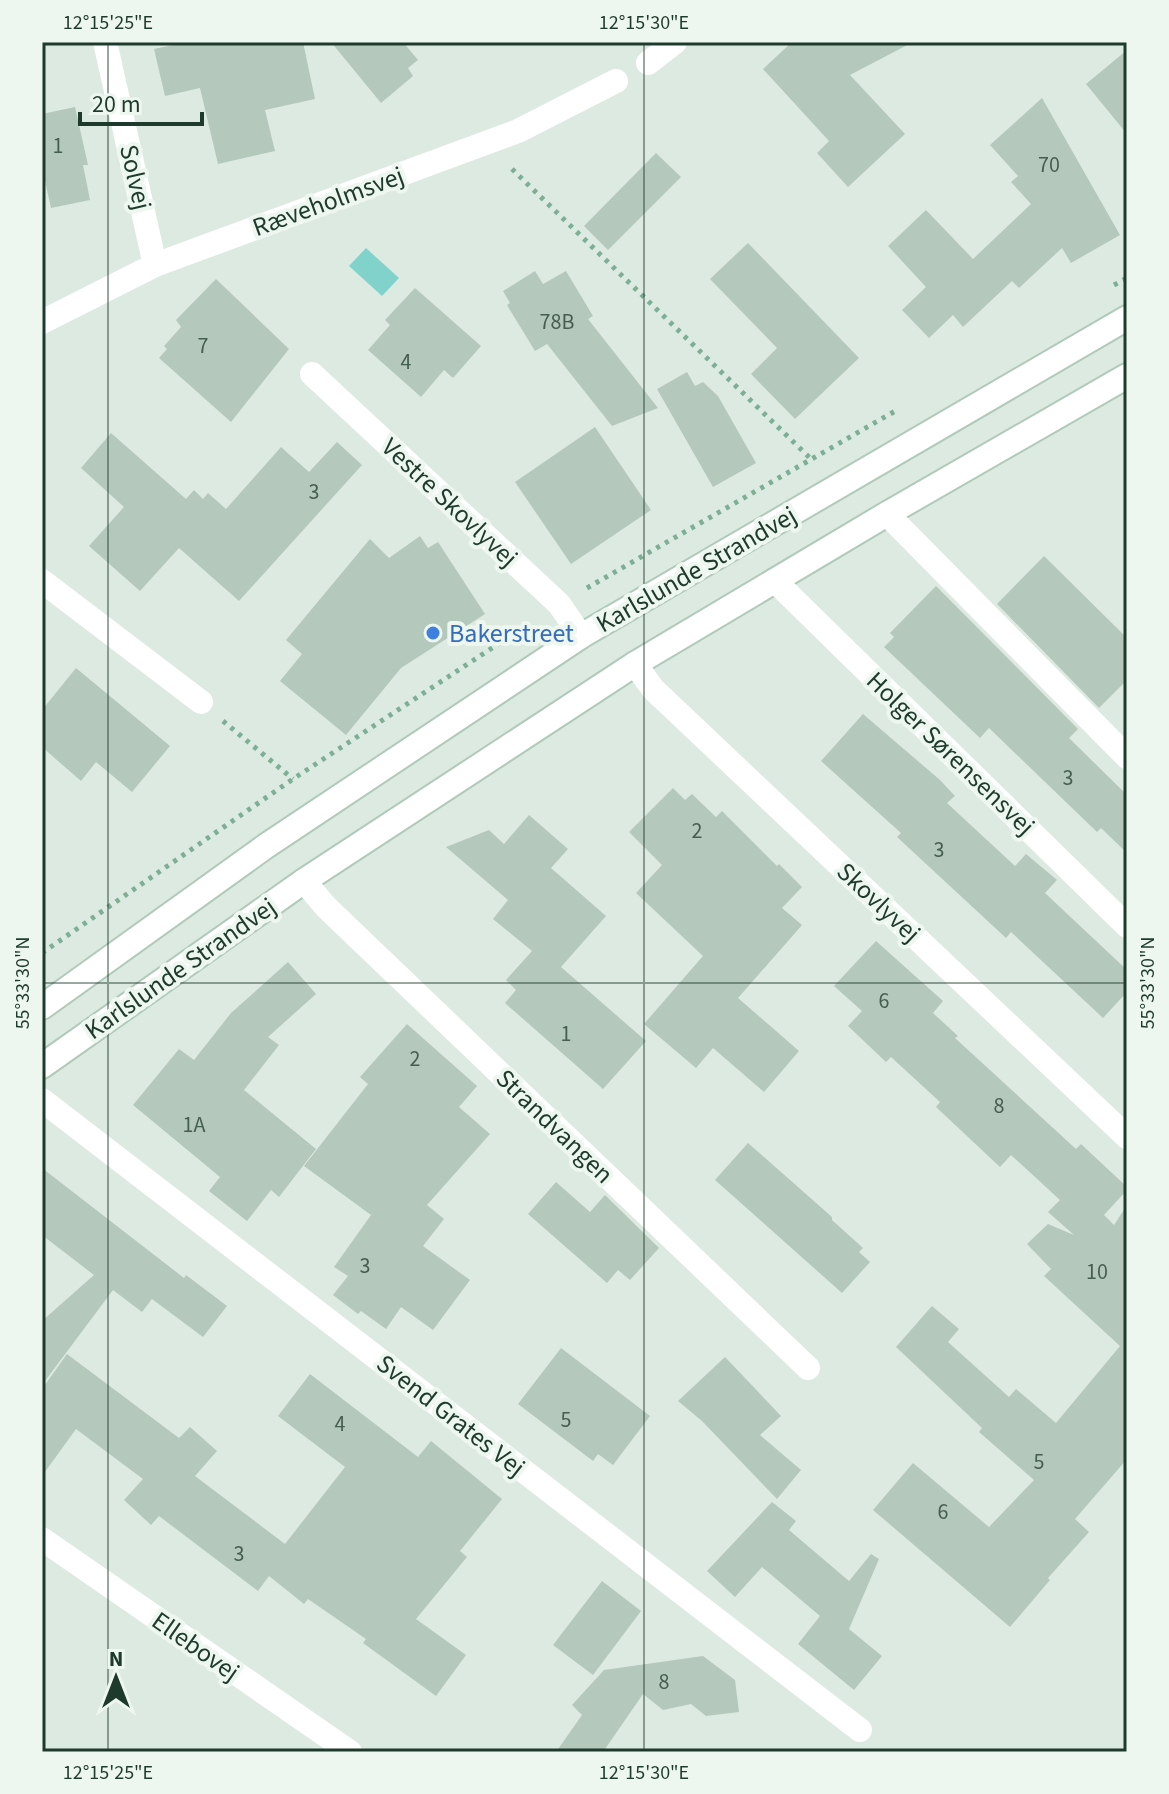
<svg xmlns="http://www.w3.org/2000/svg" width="1169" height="1794" font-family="'Source Sans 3',sans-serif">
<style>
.water{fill:#82d2cc}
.building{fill:#b5c8bc}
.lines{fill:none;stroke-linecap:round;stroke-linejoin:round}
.secondary-casing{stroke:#b0caba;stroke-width:28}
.path{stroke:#7caf93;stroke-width:5;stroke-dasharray:4 6;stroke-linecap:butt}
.street{stroke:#fff;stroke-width:24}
.secondary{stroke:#fff;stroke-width:24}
.ticks{fill:none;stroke:#1e3a2c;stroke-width:2;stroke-opacity:0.45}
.shop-dot{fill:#3f7fe0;stroke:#edf7f0;stroke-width:3}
.labels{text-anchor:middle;stroke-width:8;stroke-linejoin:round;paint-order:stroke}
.number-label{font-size:22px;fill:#445e50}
.street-label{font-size:26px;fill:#1e3a2c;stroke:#edf7f0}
.shop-label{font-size:26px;fill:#366cbe;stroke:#edf7f0;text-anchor:start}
.neatline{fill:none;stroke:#1e3a2c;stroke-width:3}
.ticks-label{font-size:20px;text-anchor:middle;fill:#1e3a2c}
</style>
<rect width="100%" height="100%" fill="#ddeae1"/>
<path class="water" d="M366,248L399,278L382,296L349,266Z"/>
<path class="building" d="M187,42H303L315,99L265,110L275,151L218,164L200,88L165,96L154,49Z
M331,42H403L418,60L408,68L413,76L381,103Z
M792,42H913L850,75L905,134L848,187L817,153L829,141L763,69Z
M1127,50V134L1086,84Z
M1042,98L1120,235L1071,263L1062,248L1019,288L1012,281L963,327L953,315L929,338L902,310L926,287L888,246L926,210L973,259L1031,204L1011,182L1018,176L990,145Z
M75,107L88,165H83L90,200L51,208L42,167V114Z
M656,153L681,177L608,250L584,226Z
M748,243L859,358L795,419L751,374L777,348L710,279Z
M535,271L543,284L566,271L593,316L588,319L658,408L612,426L547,344L535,351L507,305L510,303L503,291Z
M216,279L289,349L231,422L159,358L167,349L164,346L181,327L176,320Z
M415,288L481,346L453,378L444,370L421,397L368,350L390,325L385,320Z
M687,372L695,386L703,382L718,396L756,463L713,487L657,389Z
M595,427L651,510L571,564L515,482Z
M111,433L186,499L194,490L203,499L208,493L226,509L281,447L309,472L337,442L362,465L239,601L179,548L140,591L89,546L124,507L81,468Z
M420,536L428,548L438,542L485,614L401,668L346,735L280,681L302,654L286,640L370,539L389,558Z
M1044,556L1127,638V680L1099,708L997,604Z
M936,586L1078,729L1069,738L1127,795V853L1101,828L1097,832L989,728L980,738L884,647L894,637L890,633Z
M76,668L170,746L132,792L96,762L81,781L42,747V710Z
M863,714L940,780L955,796L947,803L1015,866L1026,854L1057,880L1045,893L1127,970V992L1103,1018L1011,932L1006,938L897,837L901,833L821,761Z
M673,788L685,800L692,794L716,817L722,811L777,866L779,864L802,887L782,908L802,925L738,998L799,1051L764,1092L713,1048L696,1068L644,1024L703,956L636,893L662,865L629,832Z
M529,815L568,849L551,868L606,916L561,967L646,1041L603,1089L505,1003L516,990L506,980L532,951L493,919L508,900L446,847L489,830L504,844Z
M876,941L943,1001L933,1013L958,1036L955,1038L1076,1149L1081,1144L1127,1187V1190L1104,1215L1114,1225L1127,1205V1459L1075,1519L1089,1532L1048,1578L1050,1580L1010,1627L873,1510L913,1463L989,1527L1034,1480L979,1432L982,1428L896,1347L932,1306L959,1329L948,1342L1009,1397L1016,1389L1056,1423L1120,1346L1044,1276L1051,1269L1027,1244L1048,1224L1074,1235L1048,1212L1060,1200L1011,1155L1000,1167L936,1107L940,1102L891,1057L886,1062L848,1026L862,1011L834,986Z
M288,962L316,994L268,1037L279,1045L244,1090L316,1149L279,1197L271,1190L247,1221L209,1191L220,1177L133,1105L179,1049L194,1060L231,1013Z
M407,1024L477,1086L459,1107L490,1134L427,1205L444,1219L423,1246L470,1280L433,1330L401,1307L386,1329L361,1311L358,1314L333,1295L348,1276L334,1267L371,1215L304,1166L368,1084L360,1077Z
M748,1143L832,1217V1220L863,1248L859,1252L870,1262L842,1293L715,1180Z
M42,1168L184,1278L186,1275L227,1306L203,1337L152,1299L142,1312L113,1290L42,1385V1321L94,1275L42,1235Z
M556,1182L590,1212L605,1195L659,1248L630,1280L618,1270L607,1283L528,1214Z
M561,1348L650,1416L613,1465L598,1454L593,1461L518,1404Z
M67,1354L179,1438L190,1427L217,1451L195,1476L285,1544L345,1467L278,1416L310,1374L418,1457L431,1441L502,1499L460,1551L467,1557L416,1619L466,1655L436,1696L363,1643L366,1639L308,1599L304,1604L269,1576L258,1591L159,1516L151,1525L124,1500L143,1479L76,1429L42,1476V1389Z
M725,1357L781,1416L760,1435L801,1470L777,1499L702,1421L678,1401Z
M772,1502L796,1521L789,1530L849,1581L871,1554L879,1559L849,1629L882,1656L854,1690L798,1644L820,1616L762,1567L735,1597L707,1571Z
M602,1581L641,1611L593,1675L553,1645Z
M703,1656L735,1680L739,1712L706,1716L691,1704L663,1710L643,1694L603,1752H556L582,1715L572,1705L604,1670Z"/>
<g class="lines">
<g class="secondary-casing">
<path id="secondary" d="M42,1007L266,846L581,636L1127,318
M42,1066L304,881L635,664L887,514L1127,376"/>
</g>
<path class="path" d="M512,169L811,459
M1114,285L1127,278
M587,588L897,410
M223,721L293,779
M42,953L293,779L530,623"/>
<path class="street" d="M105,42L155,265
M648,63L675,42
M42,322L155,265L518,131L616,81
M312,374L559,604L581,636
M887,514L1127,757
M42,581L201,702
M775,581L1127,926
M635,664L653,689L1127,1137
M304,881L326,907L808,1368
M42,1100L860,1730
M42,1539L350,1752"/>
<use href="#secondary" class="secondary"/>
</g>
<path class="ticks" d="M108,42V1752M644,42V1752M42,983H1127"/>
<circle class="shop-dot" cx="433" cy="633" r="8"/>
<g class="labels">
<g class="number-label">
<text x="58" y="153">1</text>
<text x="1049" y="172">70</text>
<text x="557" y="329">78B</text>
<text x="203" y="353">7</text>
<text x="406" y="369">4</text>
<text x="314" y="499">3</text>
<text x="1068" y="785">3</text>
<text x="697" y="838">2</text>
<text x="939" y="857">3</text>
<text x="884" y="1008">6</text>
<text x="566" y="1041">1</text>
<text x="415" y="1066">2</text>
<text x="999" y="1113">8</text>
<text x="194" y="1132">1A</text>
<text x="365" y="1273">3</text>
<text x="1097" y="1279">10</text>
<text x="566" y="1427">5</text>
<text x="340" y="1431">4</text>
<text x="1039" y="1469">5</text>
<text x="943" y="1519">6</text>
<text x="239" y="1561">3</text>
<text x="664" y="1689">8</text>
</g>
<g class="street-label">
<text transform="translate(136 177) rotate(77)" y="9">Solvej</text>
<text transform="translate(328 201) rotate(-20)" y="9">Ræveholmsvej</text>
<text transform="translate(450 502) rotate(43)" y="9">Vestre Skovlyvej</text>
<text transform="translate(696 569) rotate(-30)" y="9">Karlslunde Strandvej</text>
<text transform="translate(951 753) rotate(44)" y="9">Holger Sørensensvej</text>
<text transform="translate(879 902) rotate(43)" y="9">Skovlyvej</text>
<text transform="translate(180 968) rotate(-35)" y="9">Karlslunde Strandvej</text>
<text transform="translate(555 1126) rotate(44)" y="9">Strandvangen</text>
<text transform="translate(451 1415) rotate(38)" y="9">Svend Grates Vej</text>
<text transform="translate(196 1646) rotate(35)" y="9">Ellebovej</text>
</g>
<g class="shop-label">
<text x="449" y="642">Bakerstreet</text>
</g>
</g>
<rect width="1169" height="1794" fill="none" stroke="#edf7f0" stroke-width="88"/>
<g transform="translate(116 1678)" stroke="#edf7f0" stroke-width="6" paint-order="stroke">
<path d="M0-6L14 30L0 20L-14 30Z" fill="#1e3a2c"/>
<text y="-12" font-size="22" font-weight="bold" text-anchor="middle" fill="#1e3a2c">N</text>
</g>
<path d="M80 112v12h122v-12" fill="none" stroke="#1e3a2c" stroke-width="4"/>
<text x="92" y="112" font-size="24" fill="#1e3a2c" stroke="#edf7f0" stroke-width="6" paint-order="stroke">20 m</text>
<rect x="44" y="44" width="1081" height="1706" class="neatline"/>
<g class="ticks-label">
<text x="108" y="29">12°15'25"E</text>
<text x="644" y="29">12°15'30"E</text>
<text transform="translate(22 983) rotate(-90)" y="7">55°33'30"N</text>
<text transform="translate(1147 983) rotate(-90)" y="7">55°33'30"N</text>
<text x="108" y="1779">12°15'25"E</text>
<text x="644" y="1779">12°15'30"E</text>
</g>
</svg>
